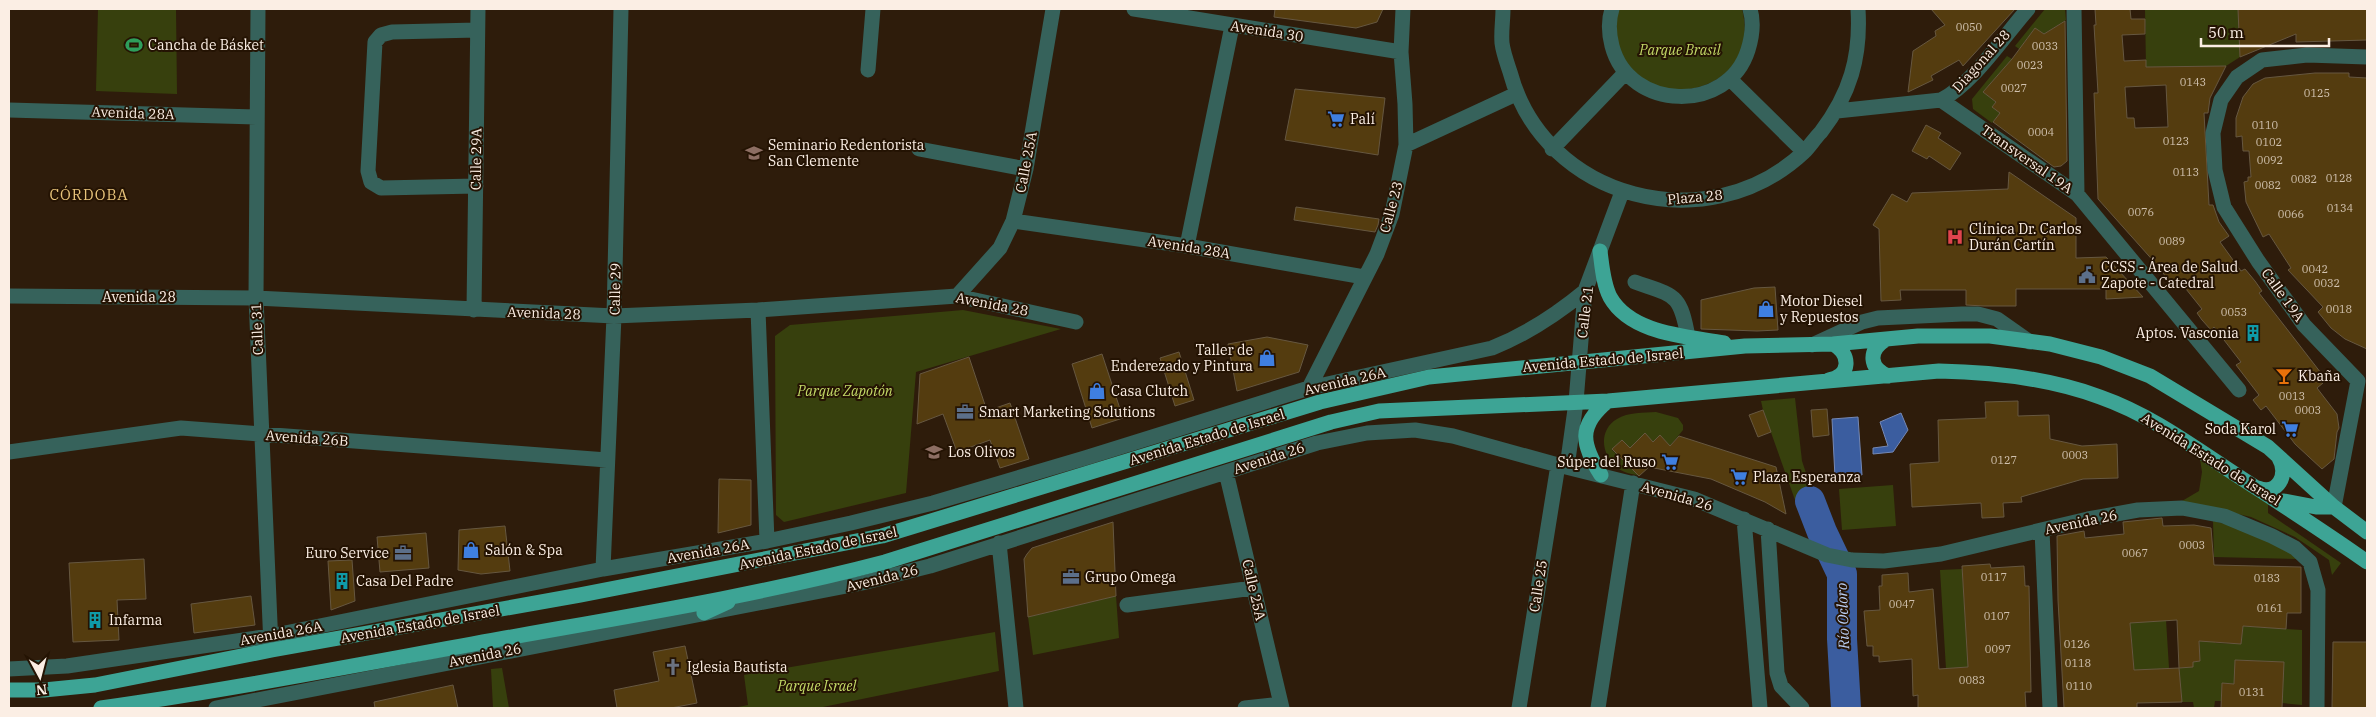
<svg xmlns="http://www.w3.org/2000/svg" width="2376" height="717" font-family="'IBM Plex Serif',serif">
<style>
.green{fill:#37400d}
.water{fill:#3b5d9f;stroke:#7588b4}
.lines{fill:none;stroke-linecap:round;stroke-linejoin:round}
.river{stroke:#3b5d9f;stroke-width:30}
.building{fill:#543c0f;stroke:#665740;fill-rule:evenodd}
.minor{stroke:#36625b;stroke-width:15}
.major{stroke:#3da495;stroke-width:15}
.labels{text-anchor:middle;stroke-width:4;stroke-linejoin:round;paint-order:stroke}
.number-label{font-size:11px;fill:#d1c2af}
.street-label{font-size:14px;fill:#fbeee4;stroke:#241303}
.poi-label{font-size:14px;fill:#fbeee4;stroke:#241303;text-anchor:start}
.park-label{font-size:14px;font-style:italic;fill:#c3da67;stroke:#241303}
.neighbourhood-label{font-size:15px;letter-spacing:1px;fill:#e8c47b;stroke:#241303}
.water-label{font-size:15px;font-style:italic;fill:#b9cef4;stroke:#241303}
</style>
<rect width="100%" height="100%" fill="#2e1c0b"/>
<path class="green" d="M98,9H176L177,94L96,91Z
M1618,9H1742C1768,110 1598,123 1618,9Z
M2045,9H2065L2066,20L2044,34L2035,28L2023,44L2025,47L2022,51L2015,46Z
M2145,9H2238L2240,57L2226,66L2146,67Z
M2007,56L2012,59L1983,92L1996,102L1992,107L2000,113L1992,123L1973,109L1972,99Z
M963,310L1061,329L916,372L906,493L784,522L776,515L775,336L790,325Z
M1795,398L1802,461L1821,518L1836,546L1823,543L1805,528L1763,410L1761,401Z
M1656,412L1678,418L1683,425V430L1670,446L1660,436L1653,442L1645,434L1630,448L1622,440L1612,450L1640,476C1633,474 1623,473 1618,468C1601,456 1598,430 1617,419C1628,412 1644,413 1656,412Z
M2200,459L2268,504V513L2341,563L2332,575L2329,560L2295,537L2251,517L2182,501L2199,491L2202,472Z
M1893,485L1896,526L1842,530L1839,489Z
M2213,521L2244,529L2268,538L2300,559L2214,557Z
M1962,569L1968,667L1946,669L1940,570Z
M1116,596L1119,638L1033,655L1028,617Z
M2129,610L2166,620L2169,668L2151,670L2153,703H2137Z
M2243,626L2302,630V705L2282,703L2283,662L2235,660L2234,684L2222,683L2221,701H2215L2214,708H2194L2193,702H2182L2179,668L2193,667V662L2200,661L2199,630L2216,632L2215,643L2241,644Z
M995,632L999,671L818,708H733L748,705L744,675Z
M502,668L509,708H493L491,669Z"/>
<path class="water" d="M1901,413L1908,430L1893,452L1873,454V448L1888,446L1880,422Z
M1858,417L1862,475L1835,477L1832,419Z"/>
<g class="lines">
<path class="river" d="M1810,501L1822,532L1842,574V639L1846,708"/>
</g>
<path class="building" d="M1275,9H1383L1377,22L1356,28L1274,17Z
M1931,9H2015L1963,66L1959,60L1931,76L1933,80L1908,92L1913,51L1936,36L1935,31L1945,25Z
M2095,9H2130L2131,19H2145V34L2122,35L2124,61L2146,60V67L2226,66L2210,98L2208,113H2204L2209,205H2213L2219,222L2229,236L2220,242L2241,271L2245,269L2255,281L2262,291L2259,293L2321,373L2317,376L2323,383L2317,388L2337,414L2339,428L2337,432L2334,459L2322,469L2295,444L2266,406L2261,410L2253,400L2259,395L2236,365L2241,362L2214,327L2211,330L2202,320L2197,313L2202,309L2182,284L2175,289L2157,265L2098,199L2094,93H2098L2094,25H2096ZM2166,85L2168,127L2135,128L2134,118H2127L2125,87Z
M2238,9H2367V40L2296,42V34L2240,57Z
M2065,21L2067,161L2061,166L2054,167L1993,122L2000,113L1992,107L1996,102L1983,92L2012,59L2035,28L2044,34Z
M2315,73H2349V77L2367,78V349L2345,339L2331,328L2318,312L2323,307L2288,270L2291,268L2269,234L2263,237L2246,202L2244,182L2248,181V177H2251L2249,151H2243L2242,136L2236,137V118L2243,97L2253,84L2265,78Z
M1295,89L1385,98L1378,155L1285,140Z
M1926,125L1941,133L1938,138L1961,153L1950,170L1929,156L1927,159L1912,151Z
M2009,172L2076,218V258L2106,257L2143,297L2106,299V289H2016V306H1984L1966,305V290H1900L1901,300L1881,301L1879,229L1873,225L1892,194L1907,202L1912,193L2008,189Z
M1296,207L1379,219L1378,225L1375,232L1294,220Z
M1775,287L1778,330L1757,331L1701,329V300L1754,288Z
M1267,337L1308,345L1299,372L1237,391L1228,344Z
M1179,352L1194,400L1175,406L1160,358Z
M1102,354L1123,418L1092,428L1072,364Z
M969,357L987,411L1010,403L1029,459L1000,468L990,440L957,452L943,414L917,424L920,374Z
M2018,401V416L2049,415L2050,439L2082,446L2117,444L2118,478L2083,479L2021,497L2022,502L2003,503L2004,517L1982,518L1981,503L1912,507L1910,464L1939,462L1938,420L1986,418L1985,402Z
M1827,409L1829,435L1813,437L1811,410Z
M1763,410L1771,432L1758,437L1749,415Z
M1645,433L1653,442L1660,435L1670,446L1679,436L1776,467L1786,514L1765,502L1711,479L1649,467L1639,476L1612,449L1622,440L1630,448Z
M719,479L751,480V525L718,533Z
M2162,518L2163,526L2194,525L2211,528L2214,565L2301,567V613H2287L2286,629L2243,626L2241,644L2199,641L2200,661L2193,662V667L2179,668L2177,620L2130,623L2134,670L2179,668L2182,702L2137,703V708H2064L2058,600L2057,536L2084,531L2085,538L2124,534L2123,522Z
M1113,522L1116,596L1028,617L1024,559L1027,554L1032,548Z
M505,526L510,571L481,574L458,570L459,530Z
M426,533L429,568L380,572L377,537Z
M144,559L146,599L117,600L119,640L73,642L69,563Z
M352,560L355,601L331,610L328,561Z
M1990,564L1991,568L2024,566L2025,586H2029L2031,692H2025L2026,708H1918V695L1913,696L1912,659L1879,662V656H1873V646H1867L1864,611L1880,610L1879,586H1882V575L1908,573L1909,592L1933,589L1939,669L1968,667L1962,566Z
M251,596L255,625L194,633L191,604Z
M2333,642H2367V708H2332Z
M685,646L697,703L671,708H617L614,690L659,681L653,652Z
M2235,660L2284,662L2282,708H2221L2222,683L2234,684Z
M453,685L458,708H375L374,702Z"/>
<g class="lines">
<path class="minor" d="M258,9L256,298L271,646
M1134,9L1401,52
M1503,9C1503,20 1501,32 1502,43C1503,52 1507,63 1510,72C1544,200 1708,242 1804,152C1810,146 1815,138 1821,132C1850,94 1861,57 1858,9
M1612,9C1608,21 1609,34 1612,46C1629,111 1728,114 1748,50C1752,37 1754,22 1750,9
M2074,9L2077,194
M868,70L873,9
M1730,79L1804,152
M1941,100L2077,194L2239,390
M9,110L257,117
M1837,111L1941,100C1973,84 2004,36 2028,9
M1406,145L1516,94
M919,149L1026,169
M1552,149L1625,73
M476,186L381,188L371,182L368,171L375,42L381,35L392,32L477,30
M1013,221L1187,246L1364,277
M1187,246L1232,26
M1635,282C1675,296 1680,293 1688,337
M9,296L256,298L614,316L758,310L957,296L1076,322
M957,296L1000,248L1013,221L1026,169L1053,9
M474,310L478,9
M758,310L767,541
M1812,345L1862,322L1878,318L1962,314H1978L1997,319L2030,342
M1309,388L1377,254L1392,214L1406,145L1405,104L1401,52L1403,9
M9,452L181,428L607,460
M1567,467L1576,402L1585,291L1622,192
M1226,472L1282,708
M2334,507L2358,381L2304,325L2258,261L2224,207L2215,170L2213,133L2221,100L2237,77L2262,60L2307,55L2367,57
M1744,519L1760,708
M1768,529L1777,673L1781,686L1802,708
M2042,531L2050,708
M999,543L1016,708
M603,569L614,316L621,9
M1127,605L1253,588
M9,669L67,666L270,636L603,569L767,541L851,523L933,503L1085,458L1309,388L1492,348C1527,334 1556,315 1585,291
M216,708L862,583L930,566L1317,443L1367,433L1415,430L1453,436L1558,465L1694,499L1827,555L1852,560L1884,561L1941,554L2088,519L2138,510L2182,508L2224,516L2272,536L2295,548L2310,562L2318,590L2317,708
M1245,708L1281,704
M1519,708L1558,465
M1598,708L1633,483"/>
<path class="major" d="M1600,251C1602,266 1603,283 1610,297C1631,334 1686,336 1724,343
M1885,340C1868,351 1869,368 1888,376
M1829,380C1851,376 1851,354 1833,344
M1601,475C1582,445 1577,426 1608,401
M2258,488C2278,496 2289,474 2279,458
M2284,501L2316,507H2334
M704,613L728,602
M9,690H44L95,685L272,650L580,595L882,536L1320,402L1429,377L1745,346L1833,344L1918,336H1990L2050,344L2101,357L2150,376L2268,447L2334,507L2367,532
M101,708C235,689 367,663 500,639C629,616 759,595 885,562L1331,422L1379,411L1608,401L1939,371C1993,372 2049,378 2100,397C2151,415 2192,446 2238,476C2281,504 2325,532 2367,562"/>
</g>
<defs>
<g id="stadium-bare" transform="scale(1.35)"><path d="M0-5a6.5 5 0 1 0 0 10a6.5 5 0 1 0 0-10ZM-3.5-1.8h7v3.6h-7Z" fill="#2e9e5b" stroke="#241303" stroke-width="2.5" paint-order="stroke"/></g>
<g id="supermarket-bare" transform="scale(1.35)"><path d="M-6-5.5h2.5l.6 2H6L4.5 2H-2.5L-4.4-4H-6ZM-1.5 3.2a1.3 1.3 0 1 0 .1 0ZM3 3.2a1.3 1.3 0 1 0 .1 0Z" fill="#3f7fe0" stroke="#241303" stroke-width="2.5" paint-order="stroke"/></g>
<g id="university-bare" transform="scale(1.35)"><path d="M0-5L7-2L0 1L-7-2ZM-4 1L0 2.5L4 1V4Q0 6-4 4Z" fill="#8d6e63" stroke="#241303" stroke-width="2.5" paint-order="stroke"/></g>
<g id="hospital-bare" transform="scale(1.35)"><path d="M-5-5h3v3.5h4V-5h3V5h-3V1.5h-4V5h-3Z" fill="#e0444e" stroke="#241303" stroke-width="2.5" paint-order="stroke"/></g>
<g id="civic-bare" transform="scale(1.35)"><path d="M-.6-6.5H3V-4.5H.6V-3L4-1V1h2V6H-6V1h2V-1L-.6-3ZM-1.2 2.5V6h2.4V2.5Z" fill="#5c6f8a" stroke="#241303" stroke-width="2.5" paint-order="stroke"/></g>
<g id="shop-bare" transform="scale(1.35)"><path d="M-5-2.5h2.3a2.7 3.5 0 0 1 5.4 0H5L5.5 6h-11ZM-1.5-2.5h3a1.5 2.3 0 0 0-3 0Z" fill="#3f7fe0" stroke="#241303" stroke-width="2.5" paint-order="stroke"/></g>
<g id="building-bare" transform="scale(1.35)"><path d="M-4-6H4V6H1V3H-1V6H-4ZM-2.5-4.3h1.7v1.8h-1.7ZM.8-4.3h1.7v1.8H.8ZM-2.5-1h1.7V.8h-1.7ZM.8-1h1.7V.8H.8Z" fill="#0f9aa8" stroke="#241303" stroke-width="2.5" paint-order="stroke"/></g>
<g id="bar-bare" transform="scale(1.35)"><path d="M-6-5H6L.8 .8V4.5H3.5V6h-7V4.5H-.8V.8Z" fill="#e8710a" stroke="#241303" stroke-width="2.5" paint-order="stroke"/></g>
<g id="office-bare" transform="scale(1.35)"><path d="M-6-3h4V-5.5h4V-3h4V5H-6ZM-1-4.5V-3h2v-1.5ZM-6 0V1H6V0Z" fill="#5c6f8a" stroke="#241303" stroke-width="2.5" paint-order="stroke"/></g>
<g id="school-bare" transform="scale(1.35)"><path d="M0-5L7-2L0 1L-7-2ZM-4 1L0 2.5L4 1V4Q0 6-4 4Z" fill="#8d6e63" stroke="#241303" stroke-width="2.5" paint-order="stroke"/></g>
<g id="church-bare" transform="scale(1.35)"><path d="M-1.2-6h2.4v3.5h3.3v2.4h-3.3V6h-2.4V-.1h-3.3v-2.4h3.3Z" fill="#6b7280" stroke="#241303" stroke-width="2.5" paint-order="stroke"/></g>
</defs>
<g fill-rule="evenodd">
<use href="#stadium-bare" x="134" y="45"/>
<use href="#supermarket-bare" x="1336" y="119"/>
<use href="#university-bare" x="754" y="153"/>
<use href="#hospital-bare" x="1955" y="237"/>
<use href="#civic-bare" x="2087" y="275"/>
<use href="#shop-bare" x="1766" y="309"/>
<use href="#building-bare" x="2253" y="333"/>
<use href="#shop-bare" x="1267" y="358"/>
<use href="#bar-bare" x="2284" y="376"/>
<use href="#shop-bare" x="1097" y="391"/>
<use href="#office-bare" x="965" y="412"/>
<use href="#supermarket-bare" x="2290" y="429"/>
<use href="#school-bare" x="934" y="452"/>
<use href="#supermarket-bare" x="1670" y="462"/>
<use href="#supermarket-bare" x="1739" y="477"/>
<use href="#shop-bare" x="471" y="550"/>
<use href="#office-bare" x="403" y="553"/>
<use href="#office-bare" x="1071" y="577"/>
<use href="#building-bare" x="342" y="581"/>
<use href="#building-bare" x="95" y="620"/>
<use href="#church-bare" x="673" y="667"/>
</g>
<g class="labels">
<g class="number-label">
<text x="1969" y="31">0050</text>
<text x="2045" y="50">0033</text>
<text x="2030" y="69">0023</text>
<text x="2193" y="86">0143</text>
<text x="2014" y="92">0027</text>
<text x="2317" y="97">0125</text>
<text x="2265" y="129">0110</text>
<text x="2041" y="136">0004</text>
<text x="2176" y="145">0123</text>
<text x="2269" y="146">0102</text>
<text x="2270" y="164">0092</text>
<text x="2186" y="176">0113</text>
<text x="2339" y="182">0128</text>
<text x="2304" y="183">0082</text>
<text x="2268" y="189">0082</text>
<text x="2340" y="212">0134</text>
<text x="2141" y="216">0076</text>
<text x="2291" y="218">0066</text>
<text x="2172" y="245">0089</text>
<text x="2315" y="273">0042</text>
<text x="2327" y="287">0032</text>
<text x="2339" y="313">0018</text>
<text x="2234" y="316">0053</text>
<text x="2292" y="400">0013</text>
<text x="2308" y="414">0003</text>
<text x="2075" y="459">0003</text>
<text x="2004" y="464">0127</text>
<text x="2192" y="549">0003</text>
<text x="2135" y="557">0067</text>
<text x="1994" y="581">0117</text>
<text x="2267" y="582">0183</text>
<text x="1902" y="608">0047</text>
<text x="2270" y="612">0161</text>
<text x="1997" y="620">0107</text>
<text x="2077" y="648">0126</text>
<text x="1998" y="653">0097</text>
<text x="2078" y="667">0118</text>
<text x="1972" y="684">0083</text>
<text x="2079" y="690">0110</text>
<text x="2252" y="696">0131</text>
</g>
<g class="street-label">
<text transform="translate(1267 31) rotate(9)" y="5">Avenida 30</text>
<text transform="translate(1981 61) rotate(-48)" y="5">Diagonal 28</text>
<text transform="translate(133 113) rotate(2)" y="5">Avenida 28A</text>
<text transform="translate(476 159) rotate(-89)" y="5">Calle 29A</text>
<text transform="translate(2027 159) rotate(35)" y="5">Transversal 19A</text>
<text transform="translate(1026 162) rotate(-79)" y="5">Calle 25A</text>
<text transform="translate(1695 197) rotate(-5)" y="5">Plaza 28</text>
<text transform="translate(1391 207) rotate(-75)" y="5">Calle 23</text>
<text transform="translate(1189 247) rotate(9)" y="5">Avenida 28A</text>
<text transform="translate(615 289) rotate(-89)" y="5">Calle 29</text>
<text transform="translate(2283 295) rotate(54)" y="5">Calle 19A</text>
<text x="139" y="302">Avenida 28</text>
<text transform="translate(992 304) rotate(11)" y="5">Avenida 28</text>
<text transform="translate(1585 312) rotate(-83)" y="5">Calle 21</text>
<text transform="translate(544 313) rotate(2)" y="5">Avenida 28</text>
<text transform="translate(257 329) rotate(-92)" y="5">Calle 31</text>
<text transform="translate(1603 360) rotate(-5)" y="5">Avenida Estado de Israel</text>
<text transform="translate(1345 381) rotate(-13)" y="5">Avenida 26A</text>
<text transform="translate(1207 437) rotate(-17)" y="5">Avenida Estado de Israel</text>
<text transform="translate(307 438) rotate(4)" y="5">Avenida 26B</text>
<text transform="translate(1269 458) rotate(-18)" y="5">Avenida 26</text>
<text transform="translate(2211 459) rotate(32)" y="5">Avenida Estado de Israel</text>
<text transform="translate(1677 496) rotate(16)" y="5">Avenida 26</text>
<text transform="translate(2081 522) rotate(-12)" y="5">Avenida 26</text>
<text transform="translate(818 548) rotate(-12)" y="5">Avenida Estado de Israel</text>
<text transform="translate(708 551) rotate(-10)" y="5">Avenida 26A</text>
<text transform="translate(882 578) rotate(-14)" y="5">Avenida 26</text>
<text transform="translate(1538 586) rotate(-81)" y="5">Calle 25</text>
<text transform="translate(1254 590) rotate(77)" y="5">Calle 25A</text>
<text transform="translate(420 624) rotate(-10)" y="5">Avenida Estado de Israel</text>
<text transform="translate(281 633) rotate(-10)" y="5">Avenida 26A</text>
<text transform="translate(485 655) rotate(-11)" y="5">Avenida 26</text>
</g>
<g class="poi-label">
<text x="148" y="50">Cancha de Básket</text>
<text x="1350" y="124">Palí</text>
<text x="768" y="150">Seminario Redentorista<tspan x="768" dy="16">San Clemente</tspan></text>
<text x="1969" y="234">Clínica Dr. Carlos<tspan x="1969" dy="16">Durán Cartín</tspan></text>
<text x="2101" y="272">CCSS - Área de Salud<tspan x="2101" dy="16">Zapote - Catedral</tspan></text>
<text x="1780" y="306">Motor Diesel<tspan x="1780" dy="16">y Repuestos</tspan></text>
<text x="2239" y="338" text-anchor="end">Aptos. Vasconia</text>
<text x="1253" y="355" text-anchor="end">Taller de<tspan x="1253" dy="16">Enderezado y Pintura</tspan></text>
<text x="2298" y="381">Kbaña</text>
<text x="1111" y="396">Casa Clutch</text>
<text x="979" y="417">Smart Marketing Solutions</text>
<text x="2276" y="434" text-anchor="end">Soda Karol</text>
<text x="948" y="457">Los Olivos</text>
<text x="1656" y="467" text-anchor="end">Súper del Ruso</text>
<text x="1753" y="482">Plaza Esperanza</text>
<text x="485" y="555">Salón &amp; Spa</text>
<text x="389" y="558" text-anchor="end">Euro Service</text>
<text x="1085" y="582">Grupo Omega</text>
<text x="356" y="586">Casa Del Padre</text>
<text x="109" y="625">Infarma</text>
<text x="687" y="672">Iglesia Bautista</text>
</g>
<g class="park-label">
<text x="1680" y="55">Parque Brasil</text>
<text x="845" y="396">Parque Zapotón</text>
<text x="817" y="691">Parque Israel</text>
</g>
<g class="neighbourhood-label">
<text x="89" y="200">CÓRDOBA</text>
</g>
<g class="water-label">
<text transform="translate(1843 616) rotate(-92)" y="5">Río Ocloro</text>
</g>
</g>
<rect width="2376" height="717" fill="none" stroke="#fbeee4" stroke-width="20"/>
<g transform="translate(40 677) rotate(173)" stroke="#241303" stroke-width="4" paint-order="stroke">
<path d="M0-4L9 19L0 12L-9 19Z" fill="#fbeee4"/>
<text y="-8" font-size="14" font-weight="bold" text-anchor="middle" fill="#fbeee4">N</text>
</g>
<path d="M2201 38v8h128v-8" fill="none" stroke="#fbeee4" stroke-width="2.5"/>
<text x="2208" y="38" font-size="15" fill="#fbeee4" stroke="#241303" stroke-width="4" paint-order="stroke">50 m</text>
</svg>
